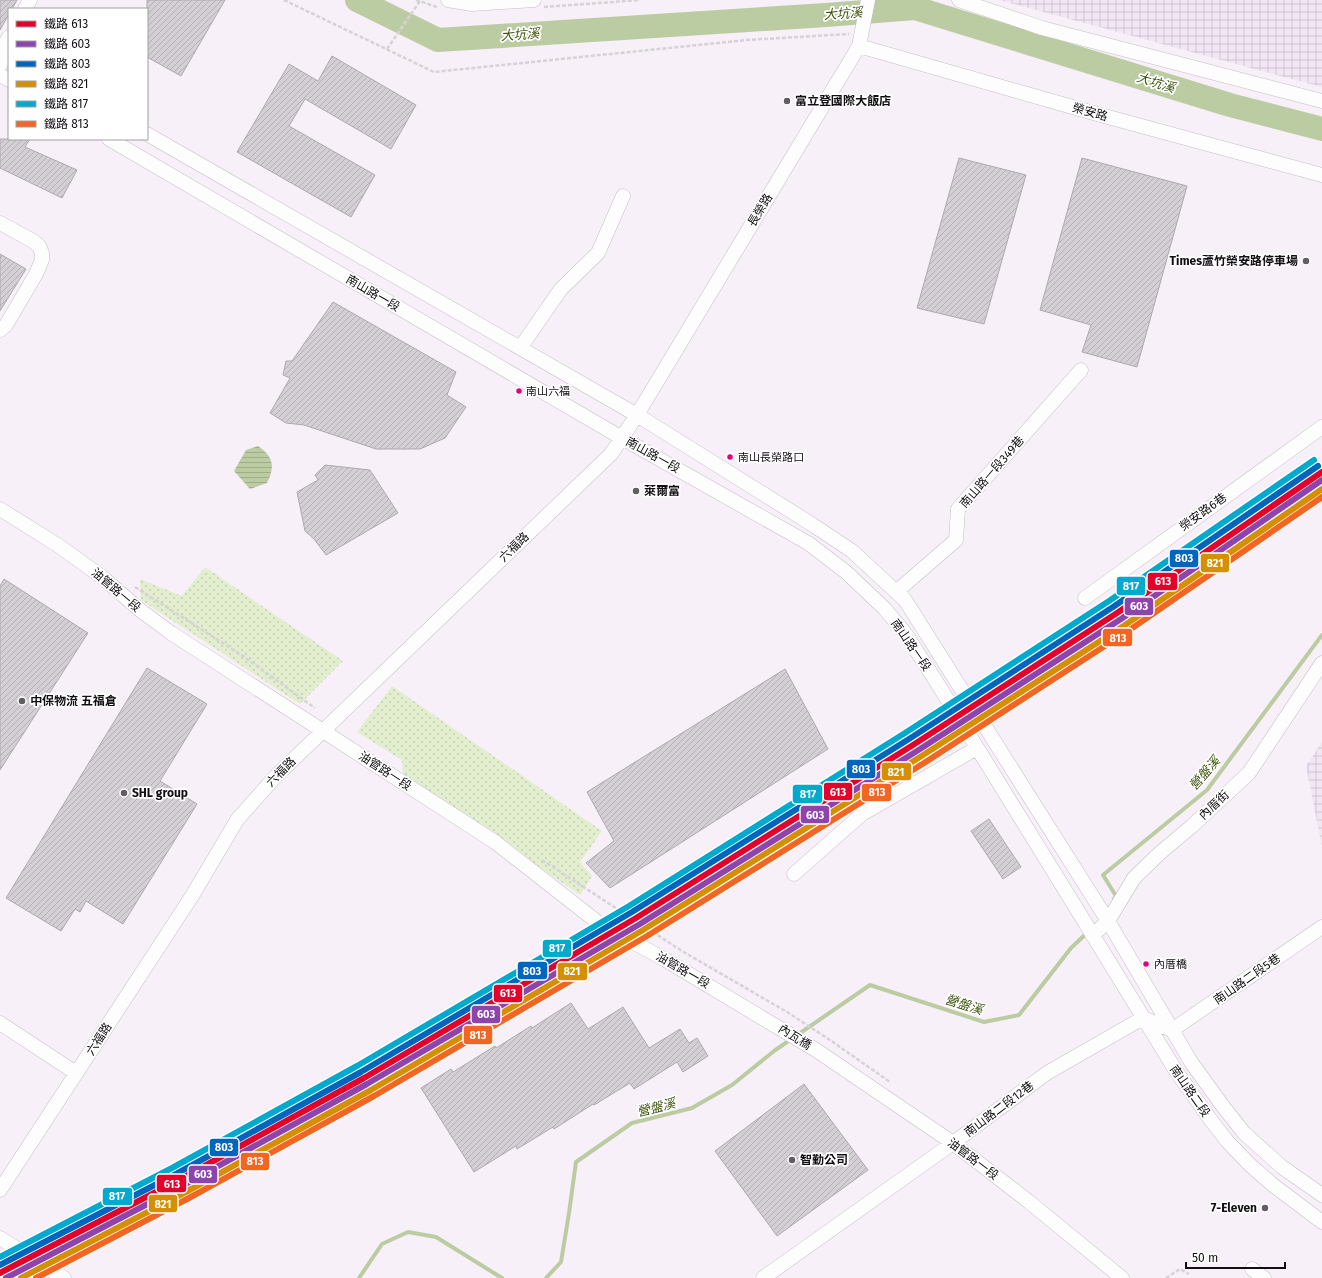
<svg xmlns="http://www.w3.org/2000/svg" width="1322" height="1278" font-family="'Fira Sans','Noto Sans TC',sans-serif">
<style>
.industrial{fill:url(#industrial-grid)}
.park{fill:url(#park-dots)}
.water{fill:url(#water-rules)}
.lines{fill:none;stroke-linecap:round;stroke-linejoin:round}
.stream{stroke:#bccca2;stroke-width:4}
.river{stroke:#bccca2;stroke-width:24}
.building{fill:url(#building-hatch);stroke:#aea9af}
.minor-casing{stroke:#c3bec4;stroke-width:15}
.path{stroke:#d5d3d5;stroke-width:2.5;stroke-dasharray:4 2;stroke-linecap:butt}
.minor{stroke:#fefdfe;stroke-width:14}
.rail-1-casing{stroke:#fff;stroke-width:9}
.rail-2-casing{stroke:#fff;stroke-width:9}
.rail-3-casing{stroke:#fff;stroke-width:9}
.rail-4-casing{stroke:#fff;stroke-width:9}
.rail-5-casing{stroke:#fff;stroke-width:9}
.rail-6-casing{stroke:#fff;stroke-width:9}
.rail-1{stroke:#e4002b;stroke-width:6}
.rail-2{stroke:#8e44ad;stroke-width:6}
.rail-3{stroke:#0065bd;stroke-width:6}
.rail-4{stroke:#d58f03;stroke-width:6}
.rail-5{stroke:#00a9ce;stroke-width:6}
.rail-6{stroke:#f26522;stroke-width:6}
.poi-dot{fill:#625d63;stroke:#fff;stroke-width:1.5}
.bus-dot{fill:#e5007d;stroke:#fff;stroke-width:1.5}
.labels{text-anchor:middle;stroke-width:3.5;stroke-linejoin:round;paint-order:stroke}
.bus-label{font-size:11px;fill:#120e13;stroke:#fff;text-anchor:start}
.poi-label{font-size:12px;font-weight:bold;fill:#120e13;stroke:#fff;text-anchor:start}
.street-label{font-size:12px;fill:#120e13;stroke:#fff}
.water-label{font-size:13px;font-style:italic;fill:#3d540d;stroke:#fff}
.line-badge{stroke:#fff;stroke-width:1.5}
.badge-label{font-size:11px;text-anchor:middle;font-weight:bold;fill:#fff}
</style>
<defs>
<pattern id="industrial-grid" width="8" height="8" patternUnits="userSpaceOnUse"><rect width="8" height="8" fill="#f2e6f5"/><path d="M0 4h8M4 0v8" fill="none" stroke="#cec4d1"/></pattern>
<pattern id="park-dots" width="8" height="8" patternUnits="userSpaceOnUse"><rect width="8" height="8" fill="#e3eece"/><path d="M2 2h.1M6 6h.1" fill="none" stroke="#c2cbb0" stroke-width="1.8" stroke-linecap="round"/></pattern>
<pattern id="water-rules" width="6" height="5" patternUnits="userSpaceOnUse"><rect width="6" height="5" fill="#bccca2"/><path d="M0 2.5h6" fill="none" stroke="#a1ae8b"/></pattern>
<pattern id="building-hatch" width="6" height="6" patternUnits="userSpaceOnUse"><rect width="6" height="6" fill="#d4ced5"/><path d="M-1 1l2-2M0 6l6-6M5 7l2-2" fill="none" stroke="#b5b0b6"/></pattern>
</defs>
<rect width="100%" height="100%" fill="#f7f0f8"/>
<path class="industrial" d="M999,0H1322V87L1299,81Z
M1322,742V847L1306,766Z"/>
<path class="park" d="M205,567L343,661L300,704L141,600L140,579L182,596Z
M392,686L602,831L580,862L592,876L580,895L403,774L402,760L357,732Z"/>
<path class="water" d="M258,446C274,457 275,467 267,483L250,489L234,471L246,450Z"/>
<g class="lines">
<path class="stream" d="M1114,899L1116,896L1103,875L1207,790L1322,635
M359,1278L382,1244L408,1232L436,1237L502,1278
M546,1278L561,1262L569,1213L576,1162L632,1123L692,1108L732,1085L774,1051L870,985L984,1022L1019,1015L1071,948L1088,932"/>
<path class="river" d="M357,0L438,40L826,15L915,8L1230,105L1322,129"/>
</g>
<path class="building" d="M0,0H17L12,9H9V14L0,30Z
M147,0H225L181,76L147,57Z
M332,56L416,105L391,149L305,99L289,126L375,175L351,217L237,152L289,64L318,81Z
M0,139H30L25,147L77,170L62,198L0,168Z
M959,158L1026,175L984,324L917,308Z
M1082,158L1187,186L1137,367L1082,352L1091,325L1040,310Z
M0,254L26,269L0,311Z
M333,302L456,372L447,395L466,407L445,438L420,449H376L304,425L286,423L270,413L290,378L283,375L286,361H292Z
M325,465L370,470L398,513L326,555L314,539L305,531L297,492L318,480L315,475Z
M4,579L88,633L0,770V586Z
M147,668L207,704L160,781L197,804L123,924L86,901L80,912L75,909L61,931L6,898Z
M785,669L828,749L610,888L586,863L614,841L587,792Z
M989,819L1021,867L1003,879L971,831Z
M571,1003L588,1029L623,1007L649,1048L680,1029L689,1043L697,1038L708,1056L683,1072L677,1062L634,1089L630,1083L594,1105L593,1104L554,1129L553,1127L517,1149L516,1146L474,1172L421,1088L451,1069L453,1072L495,1046L496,1048L531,1026L532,1028Z
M804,1084L868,1170L777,1236L715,1151Z"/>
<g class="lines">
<g class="minor-casing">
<path id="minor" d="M448,0L472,4L534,0
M959,0L1042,28L1322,101
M25,9L30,0
M859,46L1097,114L1322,175
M1,50L9,37
M0,65L7,53
M0,75L9,80
M147,134L637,415L813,525L852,551L905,600L1108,921L1191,1062L1222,1105L1244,1133L1282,1167L1322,1195
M109,139L622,438L808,543L846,572L884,608L905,633L934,678L1073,903L1176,1071L1210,1119L1227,1141L1250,1165L1273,1185L1322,1222
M0,223L33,241L39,246L42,253V260L36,274L6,325L0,330
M520,348L561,289L598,253L623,196
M0,509L59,546L102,577L140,610L171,633L495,842L600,924L664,959L774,1025L816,1050L953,1143L1028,1201L1122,1278
M896,592L956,540L958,509L1081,370
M1085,598L1322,427
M794,874L862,814L977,748
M1093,935L1108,921L1134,878L1161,852L1192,826L1249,773L1322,663
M0,1023L76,1073
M0,1190L192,896L237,820L275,777L611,454L637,415L859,46L868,0
M0,1238L64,1278
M1252,1269L1264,1278
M763,1278L953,1143L1047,1073L1143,1018L1172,1030L1322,927"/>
</g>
<path class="path" d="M284,0L434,72L747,40L849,34
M416,0L437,7
M544,7L640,0
M387,49L420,1
M135,587L243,656L315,708
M542,860L682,951L787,1012L830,1040L890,1082
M1166,1278L1180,1269L1189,1274"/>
<use href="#minor" class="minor"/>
<g class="rail-1-casing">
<path id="rail-1" d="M0,1273L179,1180L364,1078L636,918L913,745L1117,613L1322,472"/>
</g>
<g class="rail-2-casing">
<path id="rail-2" d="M6,1278L182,1186L367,1084L640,924L917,751L1121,619L1322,480"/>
</g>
<g class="rail-3-casing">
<path id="rail-3" d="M0,1265L176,1174L361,1072L632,912L909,739L1113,607L1318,466"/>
</g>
<g class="rail-4-casing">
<path id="rail-4" d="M21,1278L186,1192L371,1090L643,930L920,757L1125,625L1322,489"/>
</g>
<g class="rail-5-casing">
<path id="rail-5" d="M0,1257L172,1168L357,1066L629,906L905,733L1109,601L1314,460"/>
</g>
<g class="rail-6-casing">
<path id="rail-6" d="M36,1278L189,1198L374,1096L647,936L924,763L1128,631L1322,497"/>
</g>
<use href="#rail-1" class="rail-1"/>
<use href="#rail-2" class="rail-2"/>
<use href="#rail-3" class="rail-3"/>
<use href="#rail-4" class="rail-4"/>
<use href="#rail-5" class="rail-5"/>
<use href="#rail-6" class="rail-6"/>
</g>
<g class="poi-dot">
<circle cx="787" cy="101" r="4"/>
<circle cx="1306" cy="261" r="4"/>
<circle cx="636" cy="491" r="4"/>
<circle cx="22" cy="701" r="4"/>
<circle cx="124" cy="793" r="4"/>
<circle cx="792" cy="1160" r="4"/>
<circle cx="1265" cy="1208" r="4"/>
</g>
<g class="bus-dot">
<circle cx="519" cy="391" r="3.5"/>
<circle cx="730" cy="457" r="3.5"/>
<circle cx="1146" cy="964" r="3.5"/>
</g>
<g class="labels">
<g class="bus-label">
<text x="526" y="395">南山六福</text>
<text x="738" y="461">南山長榮路口</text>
<text x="1154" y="968">內厝橋</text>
</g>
<g class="poi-label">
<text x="795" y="105">富立登國際大飯店</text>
<text x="1298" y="265" text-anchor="end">Times蘆竹榮安路停車場</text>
<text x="644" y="495">萊爾富</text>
<text x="30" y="705">中保物流 五福倉</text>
<text x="132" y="797">SHL group</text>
<text x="800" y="1164">智勤公司</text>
<text x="1257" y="1212" text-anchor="end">7-Eleven</text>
</g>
<g class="street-label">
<text transform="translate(1090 112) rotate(16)" y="4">榮安路</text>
<text transform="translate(760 210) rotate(-59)" y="4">長榮路</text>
<text transform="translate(373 293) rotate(30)" y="4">南山路一段</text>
<text transform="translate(653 455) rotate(29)" y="4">南山路一段</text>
<text transform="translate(992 472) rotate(-49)" y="4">南山路一段349巷</text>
<text transform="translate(1203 512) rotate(-36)" y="4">榮安路6巷</text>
<text transform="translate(514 547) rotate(-44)" y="4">六福路</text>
<text transform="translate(116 590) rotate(40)" y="4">油管路一段</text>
<text transform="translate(911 645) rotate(55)" y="4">南山路一段</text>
<text transform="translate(385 771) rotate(33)" y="4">油管路一段</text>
<text transform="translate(281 772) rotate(-45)" y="4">六福路</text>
<text transform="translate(1214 805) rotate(-43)" y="4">內厝街</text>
<text transform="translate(683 970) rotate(30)" y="4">油管路一段</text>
<text transform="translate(1247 979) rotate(-35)" y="4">南山路二段5巷</text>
<text transform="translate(795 1037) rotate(32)" y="4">內瓦橋</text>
<text transform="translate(99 1039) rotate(-57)" y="4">六福路</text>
<text transform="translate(1190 1091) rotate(55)" y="4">南山路二段</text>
<text transform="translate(999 1109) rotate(-37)" y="4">南山路二段12巷</text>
<text transform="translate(973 1159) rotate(37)" y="4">油管路一段</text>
</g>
<g class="water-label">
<text transform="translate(843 13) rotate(-4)" y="5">大坑溪</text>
<text transform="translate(520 34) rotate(-4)" y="5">大坑溪</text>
<text transform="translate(1156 82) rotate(17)" y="5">大坑溪</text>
<text transform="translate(1204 773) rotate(-49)" y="5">營盤溪</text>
<text transform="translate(964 1004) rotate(17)" y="5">營盤溪</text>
<text transform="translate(656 1107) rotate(-14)" y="5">營盤溪</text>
</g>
</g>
<g class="line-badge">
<rect x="1169" y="549" width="30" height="19" rx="4" fill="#0065bd"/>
<rect x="1200" y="553" width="30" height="20" rx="4" fill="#d58f03"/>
<rect x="1147" y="572" width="31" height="19" rx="4" fill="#e4002b"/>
<rect x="1116" y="576" width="30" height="20" rx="4" fill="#00a9ce"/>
<rect x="1124" y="597" width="30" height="19" rx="4" fill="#8e44ad"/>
<rect x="1102" y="628" width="31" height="19" rx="4" fill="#f26522"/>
<rect x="846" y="759" width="30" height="20" rx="4" fill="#0065bd"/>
<rect x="881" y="762" width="31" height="19" rx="4" fill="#d58f03"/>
<rect x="823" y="782" width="30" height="19" rx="4" fill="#e4002b"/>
<rect x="861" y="783" width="31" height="19" rx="4" fill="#f26522"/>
<rect x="792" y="784" width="31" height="20" rx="4" fill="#00a9ce"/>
<rect x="800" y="805" width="30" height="19" rx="4" fill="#8e44ad"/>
<rect x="542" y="939" width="30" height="19" rx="4" fill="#00a9ce"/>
<rect x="517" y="961" width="31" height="19" rx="4" fill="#0065bd"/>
<rect x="557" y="962" width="31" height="19" rx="4" fill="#d58f03"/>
<rect x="493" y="984" width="30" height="19" rx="4" fill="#e4002b"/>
<rect x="471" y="1005" width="30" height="19" rx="4" fill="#8e44ad"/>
<rect x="463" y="1025" width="30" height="20" rx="4" fill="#f26522"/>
<rect x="209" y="1138" width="30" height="19" rx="4" fill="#0065bd"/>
<rect x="240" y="1152" width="30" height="19" rx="4" fill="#f26522"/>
<rect x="188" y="1165" width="30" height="19" rx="4" fill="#8e44ad"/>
<rect x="156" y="1174" width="31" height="19" rx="4" fill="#e4002b"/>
<rect x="102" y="1187" width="31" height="19" rx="4" fill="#00a9ce"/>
<rect x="148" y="1194" width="30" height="19" rx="4" fill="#d58f03"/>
</g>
<g class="badge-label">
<text x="1184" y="562">803</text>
<text x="1215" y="567">821</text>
<text x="1163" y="585">613</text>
<text x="1131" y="590">817</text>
<text x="1139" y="610">603</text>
<text x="1118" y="642">813</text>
<text x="861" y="773">803</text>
<text x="896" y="776">821</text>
<text x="838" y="796">613</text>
<text x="877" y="796">813</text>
<text x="808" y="798">817</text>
<text x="815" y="819">603</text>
<text x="557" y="952">817</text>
<text x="532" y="975">803</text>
<text x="572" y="975">821</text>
<text x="508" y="997">613</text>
<text x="486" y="1018">603</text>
<text x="478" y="1039">813</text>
<text x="224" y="1151">803</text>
<text x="255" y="1165">813</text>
<text x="203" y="1178">603</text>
<text x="172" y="1188">613</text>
<text x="117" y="1200">817</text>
<text x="163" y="1208">821</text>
</g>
<rect x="8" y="8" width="140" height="132" fill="#ffffff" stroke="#a09fa1"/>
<rect x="16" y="21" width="20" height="6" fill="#e4002b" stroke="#a09fa1"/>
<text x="44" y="28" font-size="12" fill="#120e13">鐵路 613</text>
<rect x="16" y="41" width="20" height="6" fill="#8e44ad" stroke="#a09fa1"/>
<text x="44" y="48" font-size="12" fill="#120e13">鐵路 603</text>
<rect x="16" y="61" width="20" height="6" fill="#0065bd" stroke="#a09fa1"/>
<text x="44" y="68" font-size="12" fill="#120e13">鐵路 803</text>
<rect x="16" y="81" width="20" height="6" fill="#d58f03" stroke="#a09fa1"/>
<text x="44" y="88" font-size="12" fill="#120e13">鐵路 821</text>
<rect x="16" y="101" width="20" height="6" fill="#00a9ce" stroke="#a09fa1"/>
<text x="44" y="108" font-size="12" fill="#120e13">鐵路 817</text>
<rect x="16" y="121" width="20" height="6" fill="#f26522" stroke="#a09fa1"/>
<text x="44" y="128" font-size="12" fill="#120e13">鐵路 813</text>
<path d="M1186 1262v6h99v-6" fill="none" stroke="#120e13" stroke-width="2"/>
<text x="1192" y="1262" font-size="12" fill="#120e13" stroke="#ffffff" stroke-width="3" paint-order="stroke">50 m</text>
</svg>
